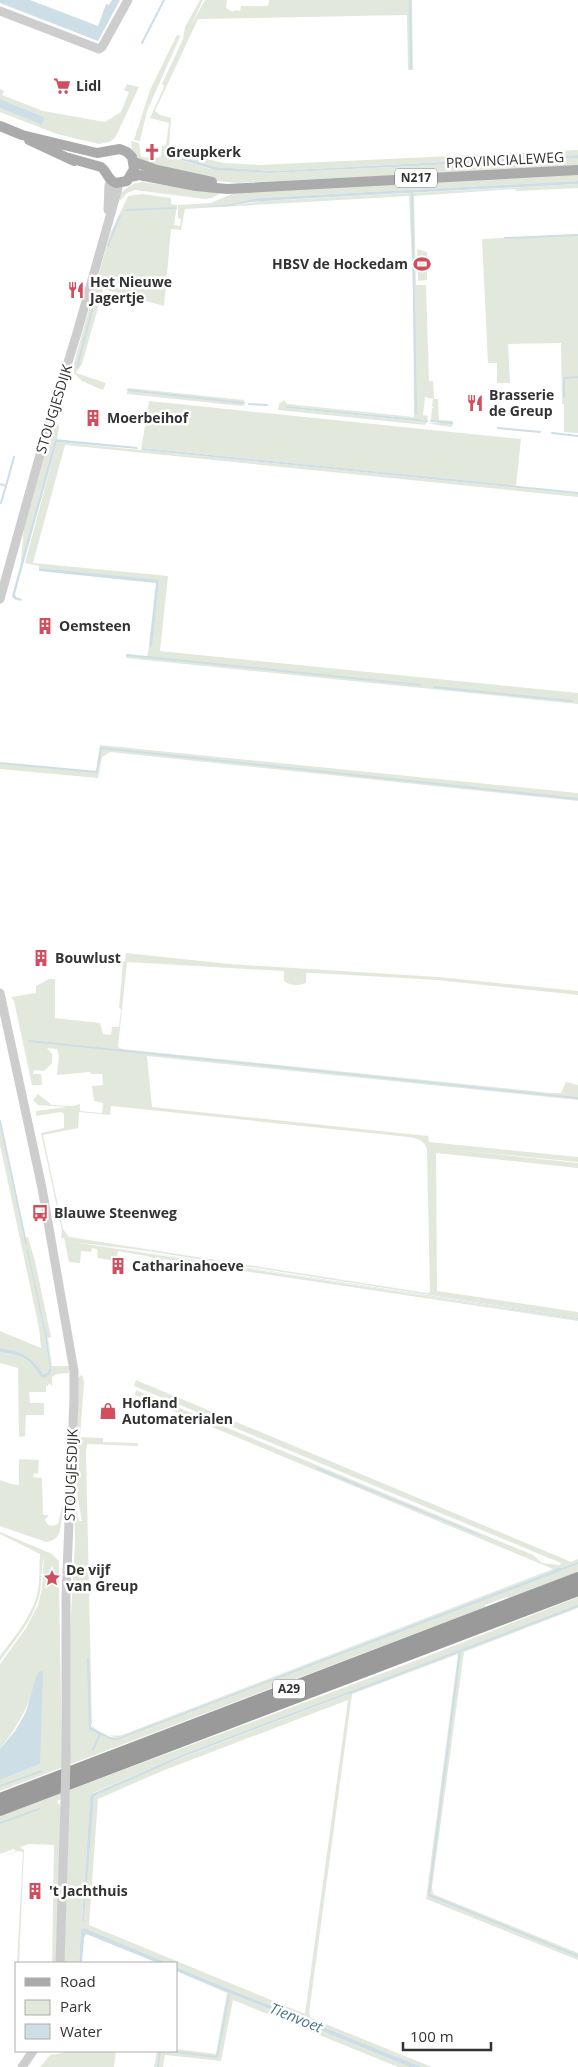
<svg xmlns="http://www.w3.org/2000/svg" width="578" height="2067" font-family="'Open Sans',sans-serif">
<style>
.green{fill:#e3e8dd;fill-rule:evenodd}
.water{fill:#cddee6}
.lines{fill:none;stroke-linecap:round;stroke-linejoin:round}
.stream{stroke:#cddee6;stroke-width:2}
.minor{stroke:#cdcdcd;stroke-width:9}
.major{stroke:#ababab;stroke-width:10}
.highway{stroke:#9a9a9a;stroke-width:12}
.minor-bridge{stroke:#cdcdcd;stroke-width:9}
.labels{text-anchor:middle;stroke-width:5;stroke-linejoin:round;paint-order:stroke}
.shield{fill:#fff;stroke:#707070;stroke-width:1}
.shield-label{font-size:12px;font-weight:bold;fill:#333}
.poi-label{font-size:14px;font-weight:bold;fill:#333;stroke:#fff;text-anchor:start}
.street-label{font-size:14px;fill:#333;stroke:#fff}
.water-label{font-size:15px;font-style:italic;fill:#49768d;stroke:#fff}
</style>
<rect width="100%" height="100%" fill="#fff"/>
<path class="green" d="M200,0H203L191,25L205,0H227L226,8L233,12L235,10L240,11L241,6H268L269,0H412L413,70H408L407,15L198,19L155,111L160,115L171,118L169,149L223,163L259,165L578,150V155L273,171L215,167L179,156L178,159L210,169L270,173L578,158V166L237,183L215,181L137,159L132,151L131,141L139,143L141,157L157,158L161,156L162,146L166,145L169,123L150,118L163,89L164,85L162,84L183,39L185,27Z
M177,35L180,36L179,39L147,111L140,141L134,140L150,90Z
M127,84L139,87L115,138L109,142L99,144L57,134L0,112V108L42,125L43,123L42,116L0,99V89L4,91L2,95L43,111L105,122L121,112L129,92L124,90Z
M578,173V181L257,198L230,204L186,207L235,205L263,201L578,184V188L516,191L515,189L414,196L416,285H426L429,381H433L434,399H438L439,420L453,421V425L451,427L431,424L430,423H452L431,420L432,408H434L432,406L433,399L425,397L423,415L428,416L427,420L287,406V408L427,422L425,425L278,410L279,404L284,400L287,404L414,417L413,284L409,196L185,209L181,230L171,229L164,306L100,288L103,290L82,364L76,373L106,383L103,390L100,389L82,381L74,373V363L110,234L128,196L142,194L171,198V204L177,205L174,225L180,226L181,219L178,218V205L211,203L234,193Z
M142,182L221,193L212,198L205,199L135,190L127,193L121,200L117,198C122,190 132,183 142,182Z
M578,234V433L564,432V404H562L561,343L508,344L510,383H497V363H488L482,239Z
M417,249L427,252V280L418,281Z
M128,388L244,400V405L242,406L127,394Z
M149,401L521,439L516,486L144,448L143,450L578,494V497L65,445L33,563L168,576L160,651L578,693V704L126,658V655L147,657L149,646H151L159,581L39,568V566L25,563L57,442L141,450Z
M56,421L59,427L57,439H55L20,570L24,527L47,443Z
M100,745L578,793V801L110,752L102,757L98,778L0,769V763L96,772Z
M126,953L229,964L438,977L578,991V995L437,980L315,973H306V983C299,986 290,986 284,981V971L127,962L118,1047L122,1049L551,1093H561L566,1082L578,1085V1100L147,1056L152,1107L428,1136L429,1142L578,1157V1162L437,1148L578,1163V1168L436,1153L437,1291L578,1312V1318L141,1250L72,1242L578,1319V1321L163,1259V1261L146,1256L118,1251L116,1261L98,1258L97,1249L92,1248L91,1252L81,1251L80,1263L69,1262L64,1238H61L62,1231L41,1133L64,1128V1114L61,1112L36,1116V1111L67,1107L38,1105L33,1100L38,1094L52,1105L73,1106L80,1104V1111L102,1113L103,1103L94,1101L92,1086L103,1085L102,1074H91L90,1072L57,1075C57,1065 61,1059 57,1049L47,1048L52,1054V1063L44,1071L34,1070L33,1074H41L42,1085H32L14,1001L11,997L36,993V986L49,979H55V1018L100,1023L103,1034L111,1035L112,1027H119L121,1009L119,1008L123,962L125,961ZM111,1106L409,1137C418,1139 425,1140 427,1150L430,1292L427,1293L69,1237L63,1229L43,1135L78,1128L79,1112L110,1115Z
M0,1125L24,1238L28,1237L35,1261L51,1337L48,1338L52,1366H69V1373L57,1374L52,1377V1386L49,1383L48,1386H46V1392H29L30,1403H44V1415H26L25,1436L19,1437L18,1368L0,1363V1352C18,1355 31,1358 39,1375L45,1377L51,1370L47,1336L26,1242L45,1336L49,1366L48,1372L42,1374C32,1356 20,1352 0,1348V1331L41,1348L39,1328L0,1145Z
M81,1375L83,1377L84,1383L80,1436L77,1435L78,1378Z
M136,1380L557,1556L571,1562L578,1559V1562L561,1568L558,1567L550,1572L117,1738L94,1730L91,1723L89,1730L116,1740L578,1564V1572L508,1598L507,1597L485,1605V1607L0,1791V1780L40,1764L37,1673C31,1703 19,1725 0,1749V1664L26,1628L38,1605L42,1589L44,1557C41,1567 42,1581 40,1592C35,1618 15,1640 0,1661V1656C15,1636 33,1615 38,1590C40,1579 39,1566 40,1554L0,1534V1532L52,1554L59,1561V1578L50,1576V1579H59L62,1757L70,1754V1633L75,1542L74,1495L79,1521H82L75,1483L77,1437L103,1438V1442L138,1443V1446L89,1444H87L86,1452L92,1724C96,1734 112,1737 122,1735L553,1569L135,1395L136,1390L533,1555L542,1563L560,1565L561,1563L134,1386Z
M19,1459L39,1460L38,1474L34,1473L33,1477L42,1478L43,1515H49L45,1520L48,1525L52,1526L58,1524L64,1499C65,1505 64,1509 62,1516C60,1528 62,1540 46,1542L0,1526V1480L11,1484L19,1485Z
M578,1597V1608L464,1652L432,1887L433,1894L578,1953V1960L426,1899L458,1654L352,1694L309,2013L311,2018L432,2067H422L176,1967V1963H168L84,1928L81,1929L79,1963H64L69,1796L57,1801L61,1807L56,1963H52L54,1845L29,1844L20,1847L24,1850L19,1963H17L23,1852L18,1851L0,1858L16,1851L14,1849L0,1854V1816L407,1664ZM351,1692V1693L160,1766L93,1796L84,1921H82L90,1798L93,1793L174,1758ZM348,1700L305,2014L89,1925L98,1799L162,1771Z
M176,1971L409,2067H398L233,2000L221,2061L165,2055L163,2067H154L157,2051H176V2049L216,2054L227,1993Z
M63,2051H116L114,2067H40L50,2055L63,2053Z"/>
<path class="water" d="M0,0H30L98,26L106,4L109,5L112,0H120L98,41L0,3Z
M0,99L42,116L44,119L42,125L0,108Z
M578,155V158L270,173L215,170L178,159L179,156L215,167L273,171Z
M578,181V184L295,199L251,202L229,206L186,207L230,204L257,198Z
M55,439L137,447L138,449L57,442L15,594L16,597L22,599L21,601L14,599L12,596Z
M143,448L578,492V494L143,450Z
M39,568L159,580L152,646H149L156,583L39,571Z
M71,1241L578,1318V1319Z
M25,1242L28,1250L47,1336L51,1370L50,1374L44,1378L40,1376C28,1357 23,1356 0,1352V1348C20,1351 32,1356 43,1374L48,1372L49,1366L45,1336Z
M317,1467L481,1535L480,1536L316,1469Z
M578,1562V1564L553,1574L117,1740H113L89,1730L87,1658H89L91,1727L110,1737L117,1738L550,1572L558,1567L561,1568Z
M43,1670L40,1764L0,1780V1749L15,1731L26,1712L37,1673Z
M351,1691V1693L180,1758L94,1796L84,1921H82L90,1798L92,1794L174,1758Z
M84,1928L168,1963H158L86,1934L84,1938L82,1963H79L81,1929Z
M176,1967L210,1981L422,2067H409L402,2064L176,1971Z"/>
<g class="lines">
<path class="stream" d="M410,0L411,68
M142,43L164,0
M412,191L416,413
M127,210L176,208
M505,238L578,235
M108,246L120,216
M77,367L95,299
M128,390L244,403
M564,397V378L578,377
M249,404L267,405
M287,407L427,421
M431,421L452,423
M498,428L540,432
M552,433L578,436
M0,484L6,486L14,457
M1,503L6,486
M127,655L420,685
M434,687L572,701
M0,763L97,772L101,748L578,799
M29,1041L578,1098
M0,1121L26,1243
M460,1651L429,1895L578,1956
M349,1693L578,1606
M93,1750L100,1734
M0,1786L42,1771
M0,1823L39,1809
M169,2051L217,2057L229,1995
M70,2052L74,2051
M158,2067L160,2051"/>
<path class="minor" d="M0,11L99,49L102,47L128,0
M108,210L109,185
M0,599L44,440L77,333L118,188
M0,993L42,1188L74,1371V1399L66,1596V1755
M60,1963L65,1803
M22,2067L33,2051"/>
<path class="major" d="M0,126L22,135L97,153L120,149L127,152L132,157L134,169L127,181L116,183C107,180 108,172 101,167L69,158
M29,140L74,161
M134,162L157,170L212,182
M130,177L139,175L196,186L227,189L578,170"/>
<path class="highway" d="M0,1799L578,1578
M0,1810L578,1590"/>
<path class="minor-bridge" d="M65,1803L66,1755"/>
</g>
<defs>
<g id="supermarket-bare" transform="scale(1.35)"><path d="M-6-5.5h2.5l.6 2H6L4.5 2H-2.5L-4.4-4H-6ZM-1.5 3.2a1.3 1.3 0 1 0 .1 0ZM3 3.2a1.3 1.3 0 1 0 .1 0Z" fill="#d24d5e" stroke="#fff" stroke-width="2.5" paint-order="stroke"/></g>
<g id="church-bare" transform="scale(1.35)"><path d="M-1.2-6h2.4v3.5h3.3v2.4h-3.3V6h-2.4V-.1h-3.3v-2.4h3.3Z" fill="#d24d5e" stroke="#fff" stroke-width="2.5" paint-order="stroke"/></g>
<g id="stadium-bare" transform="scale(1.35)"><path d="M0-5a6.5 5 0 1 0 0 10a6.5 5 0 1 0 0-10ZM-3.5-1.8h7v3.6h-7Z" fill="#d24d5e" stroke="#fff" stroke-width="2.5" paint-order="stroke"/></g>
<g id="restaurant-bare" transform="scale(1.35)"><path d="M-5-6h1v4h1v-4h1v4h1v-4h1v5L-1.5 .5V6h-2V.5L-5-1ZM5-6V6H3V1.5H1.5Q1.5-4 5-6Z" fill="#d24d5e" stroke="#fff" stroke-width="2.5" paint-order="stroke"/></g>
<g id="building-bare" transform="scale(1.35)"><path d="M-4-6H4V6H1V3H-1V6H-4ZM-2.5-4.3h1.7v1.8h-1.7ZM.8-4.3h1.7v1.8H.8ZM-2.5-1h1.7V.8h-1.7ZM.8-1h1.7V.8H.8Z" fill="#d24d5e" stroke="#fff" stroke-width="2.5" paint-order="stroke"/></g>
<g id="bus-bare" transform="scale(1.35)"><path d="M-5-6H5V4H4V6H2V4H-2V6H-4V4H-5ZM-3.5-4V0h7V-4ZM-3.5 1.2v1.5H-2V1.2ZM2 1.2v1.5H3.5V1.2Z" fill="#d24d5e" stroke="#fff" stroke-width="2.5" paint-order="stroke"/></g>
<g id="shop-bare" transform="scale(1.35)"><path d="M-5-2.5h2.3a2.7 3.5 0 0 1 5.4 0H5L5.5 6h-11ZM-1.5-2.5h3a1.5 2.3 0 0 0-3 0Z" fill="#d24d5e" stroke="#fff" stroke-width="2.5" paint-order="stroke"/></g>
<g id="sight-bare" transform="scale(1.35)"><path d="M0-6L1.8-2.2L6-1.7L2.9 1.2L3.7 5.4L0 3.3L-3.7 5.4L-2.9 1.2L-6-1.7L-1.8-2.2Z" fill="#d24d5e" stroke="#fff" stroke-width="2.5" paint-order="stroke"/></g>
</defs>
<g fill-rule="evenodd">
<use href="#supermarket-bare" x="62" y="86"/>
<use href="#church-bare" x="152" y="152"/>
<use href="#stadium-bare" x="422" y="264"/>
<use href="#restaurant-bare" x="76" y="290"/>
<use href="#restaurant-bare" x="475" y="403"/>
<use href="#building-bare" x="93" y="418"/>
<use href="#building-bare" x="45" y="626"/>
<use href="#building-bare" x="41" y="958"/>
<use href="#bus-bare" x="40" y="1213"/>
<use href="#building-bare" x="118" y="1266"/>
<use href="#shop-bare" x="108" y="1411"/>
<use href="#sight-bare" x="52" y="1578"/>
<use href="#building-bare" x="35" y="1891"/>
</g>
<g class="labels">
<g class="shield">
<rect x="395" y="168.5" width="42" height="19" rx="4"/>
<rect x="273" y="1679.5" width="32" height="19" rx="4"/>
</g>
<g class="shield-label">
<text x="416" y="182">N217</text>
<text x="289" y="1693">A29</text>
</g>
<g class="poi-label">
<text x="76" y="91">Lidl</text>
<text x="166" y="157">Greupkerk</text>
<text x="408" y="269" text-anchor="end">HBSV de Hockedam</text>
<text x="90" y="287">Het Nieuwe<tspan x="90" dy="16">Jagertje</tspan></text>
<text x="489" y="400">Brasserie<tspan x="489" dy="16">de Greup</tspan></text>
<text x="107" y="423">Moerbeihof</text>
<text x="59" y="631">Oemsteen</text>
<text x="55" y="963">Bouwlust</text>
<text x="54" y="1218">Blauwe Steenweg</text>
<text x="132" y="1271">Catharinahoeve</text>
<text x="122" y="1408">Hofland<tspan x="122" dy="16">Automaterialen</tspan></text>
<text x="66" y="1575">De vijf<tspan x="66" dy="16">van Greup</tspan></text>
<text x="49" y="1896">'t Jachthuis</text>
</g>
<g class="street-label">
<text transform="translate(505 160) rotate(-3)" y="5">PROVINCIALEWEG</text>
<text transform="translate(54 409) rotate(-73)" y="5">STOUGJESDIJK</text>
<text transform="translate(71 1475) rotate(-88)" y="5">STOUGJESDIJK</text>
</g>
<g class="water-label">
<text transform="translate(296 2018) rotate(22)" y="5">Tienvoet</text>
</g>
</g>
<rect x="15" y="1962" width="162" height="90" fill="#ffffff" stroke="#adadad"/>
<rect x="25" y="1978" width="25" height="8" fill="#ababab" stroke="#adadad"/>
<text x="60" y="1987" font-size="15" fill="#333333">Road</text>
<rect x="25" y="2000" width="25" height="15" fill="#e3e8dd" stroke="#adadad"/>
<text x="60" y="2012" font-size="15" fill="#333333">Park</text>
<rect x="25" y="2024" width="25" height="15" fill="#cddee6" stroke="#adadad"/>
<text x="60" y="2037" font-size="15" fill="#333333">Water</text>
<path d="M403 2042v8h88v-8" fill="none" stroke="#333333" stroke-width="2.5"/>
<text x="410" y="2042" font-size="15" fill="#333333" stroke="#ffffff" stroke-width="4" paint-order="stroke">100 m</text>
</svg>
